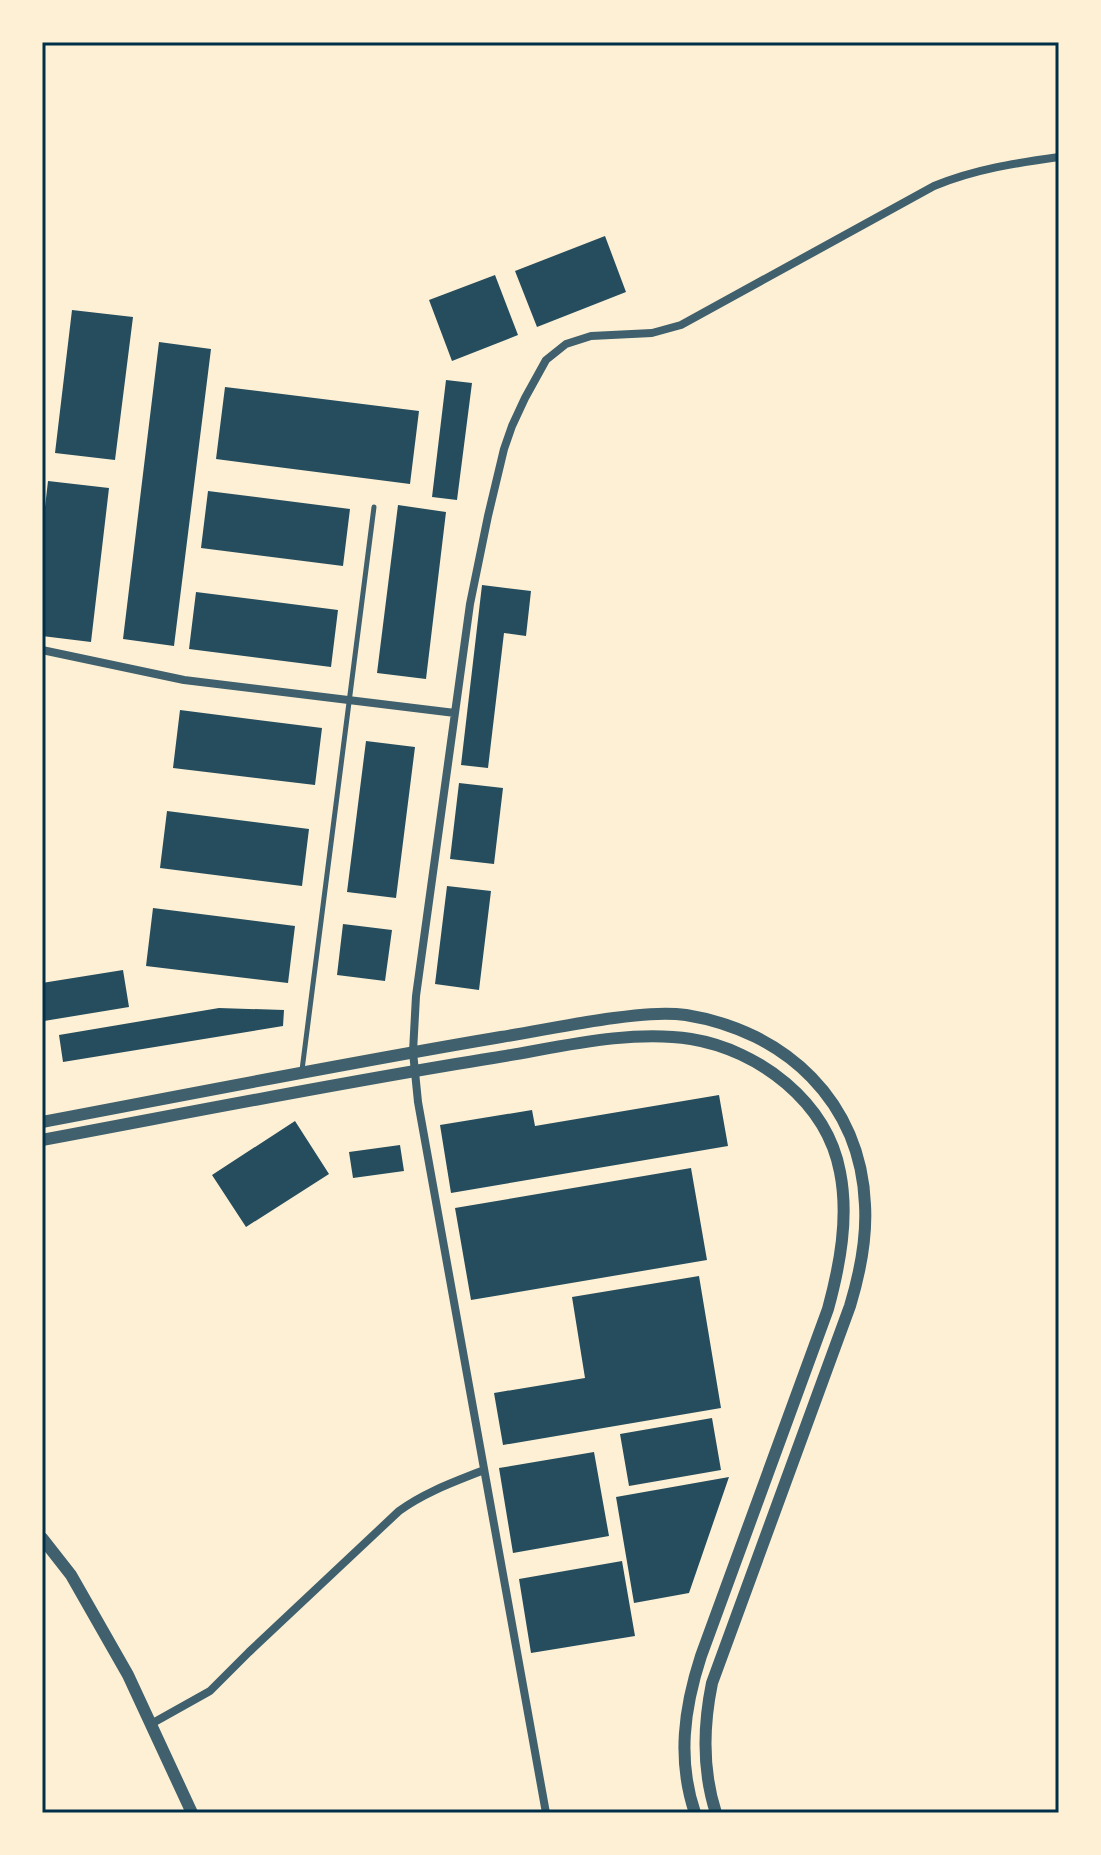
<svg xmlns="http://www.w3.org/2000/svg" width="1101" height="1855" font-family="Quicksand,sans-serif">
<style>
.building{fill:#264d5e}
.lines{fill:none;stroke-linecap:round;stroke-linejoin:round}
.service{stroke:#3f606c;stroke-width:5}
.minor{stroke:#3f606c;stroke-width:8}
.tertiary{stroke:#3f606c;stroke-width:12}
.neatline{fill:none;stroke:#003049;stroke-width:3}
</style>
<rect width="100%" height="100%" fill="#fdf0d5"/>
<path class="building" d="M605,236L626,292L537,327L515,271Z
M495,275L518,335L452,361L429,300Z
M72,310L133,317L115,460L55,453Z
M159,342L211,349L174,646L123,639Z
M446,380L472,383L457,500L432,497Z
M225,387L419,411L410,484L216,459Z
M48,481L109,488L91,642L42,636V533Z
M208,491L350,509L343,566L201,548Z
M398,505L446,512L426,679L377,673Z
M482,585L531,591L526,636L504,633L488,768L461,765Z
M196,592L338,610L331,667L189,649Z
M180,710L322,728L315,785L173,768Z
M366,741L415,747L396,898L347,892Z
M459,783L503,788L494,864L450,859Z
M167,811L309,829L302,886L160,868Z
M447,886L491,891L479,990L435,984Z
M153,908L295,926L288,983L146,966Z
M343,924L392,930L385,981L337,975Z
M123,970L129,1007L44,1021L42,983Z
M219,1008L284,1010L283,1026L63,1062L59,1035Z
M719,1095L728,1146L451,1193L440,1125L532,1110L535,1126Z
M295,1121L329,1174L246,1227L212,1175Z
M400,1145L404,1171L353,1178L349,1152Z
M691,1168L707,1260L471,1300L455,1208Z
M699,1276L721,1408L503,1445L494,1393L585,1378L572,1297Z
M712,1418L721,1470L629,1486L620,1434Z
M594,1452L609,1536L513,1553L499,1468Z
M729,1477L689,1593L634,1603L616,1497Z
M622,1561L635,1636L531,1653L519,1579Z"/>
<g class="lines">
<path class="service" d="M302,1070L374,507"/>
<path class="minor" d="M42,650L184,680L455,713
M151,1724L210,1691L249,1652L399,1511C425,1492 454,1482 484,1470
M546,1813L418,1102L413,1052L416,996L470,604L488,516L504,449L512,426L525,398L546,360L566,344L591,336L652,333L681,325L934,186C975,169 1016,163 1059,157"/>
<path class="tertiary" d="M42,1122C195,1093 347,1063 501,1037C538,1031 576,1023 614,1018C638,1015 663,1012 686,1015C786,1031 861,1102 865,1205C867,1240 860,1273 850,1306L712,1683C703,1727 702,1770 716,1813
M42,1140C192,1112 342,1082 493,1058C556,1048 628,1029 691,1039C759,1050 827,1102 840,1172C849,1217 840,1265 828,1309L701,1656C684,1708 677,1760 695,1813
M42,1538L71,1575L128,1675L192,1813"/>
</g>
<rect width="1101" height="1855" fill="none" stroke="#fdf0d5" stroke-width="88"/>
<rect x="44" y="44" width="1013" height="1767" class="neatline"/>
</svg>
